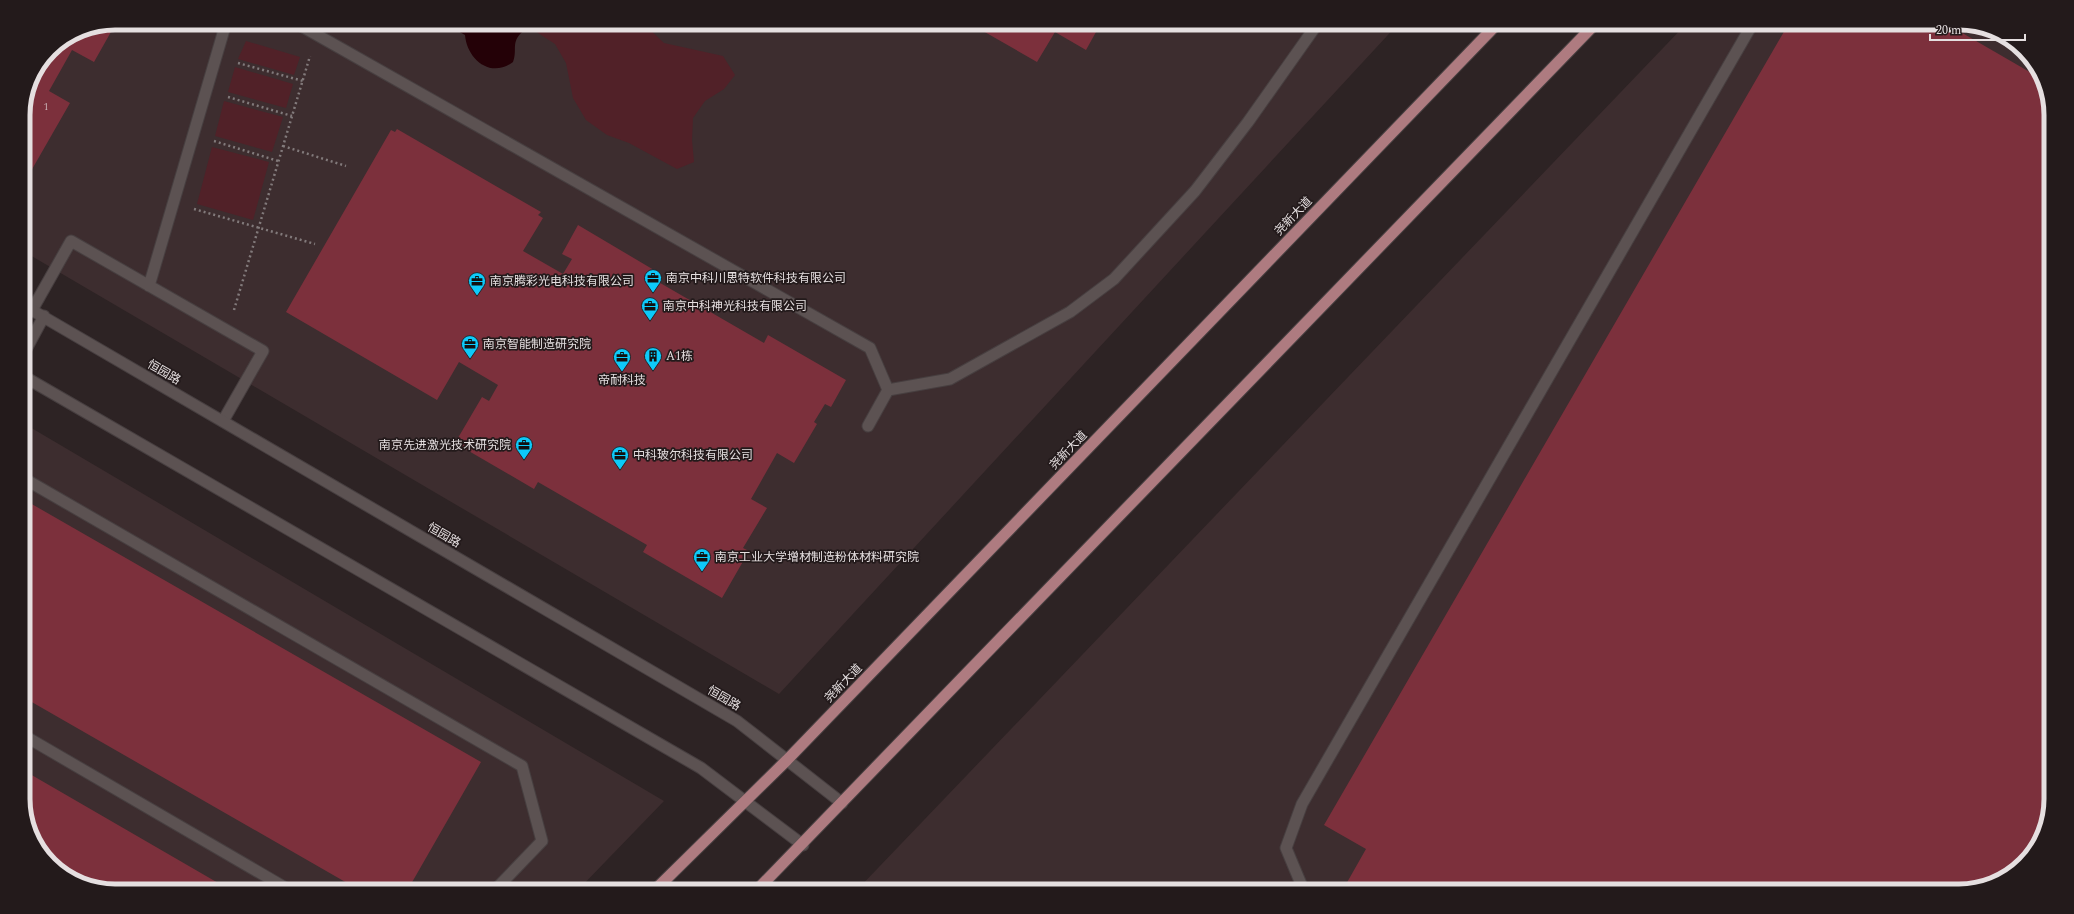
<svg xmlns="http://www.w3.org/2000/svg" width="2074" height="914" font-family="Spectral,'Noto Sans SC',serif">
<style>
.built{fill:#3d2d2f}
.green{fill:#512128}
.water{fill:#240107}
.building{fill:#7c303c}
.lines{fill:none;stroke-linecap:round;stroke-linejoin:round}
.service-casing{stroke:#473f40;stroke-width:13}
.tertiary-casing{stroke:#473f40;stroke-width:13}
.primary-casing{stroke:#473f40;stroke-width:13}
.path{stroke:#827a7b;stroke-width:2.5;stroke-dasharray:2 3;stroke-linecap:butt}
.service{stroke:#5c5252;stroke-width:11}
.tertiary{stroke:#5c5252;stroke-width:11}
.primary{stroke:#ae7b80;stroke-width:11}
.labels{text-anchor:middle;stroke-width:3.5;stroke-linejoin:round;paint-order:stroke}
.number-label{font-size:10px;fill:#cbb3b7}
.street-label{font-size:12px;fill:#e5dfe0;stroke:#231a1b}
.poi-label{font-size:12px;fill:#e5dfe0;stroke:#231a1b;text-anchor:start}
.rim{fill:none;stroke:#e5dfe0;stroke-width:5}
</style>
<rect width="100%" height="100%" fill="#2d2324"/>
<path class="built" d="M115,23H1399L779,694L23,251V110L50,50L80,30Z
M1687,23H1959L1994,30L2035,64L2051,110V799L2044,834L2010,876L1959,891H856Z
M23,423L664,801L577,891H115L80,884L42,855L23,805Z"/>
<path class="green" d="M540,23H607L615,26L617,23H643L664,43L723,56L735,75L724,89L705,101L693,118L692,140L694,162L677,169L629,143L607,135L586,120L573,98L566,63L555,44L535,31Z
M246,41L300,57L294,75L238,59Z
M235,67L293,84L286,108L228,92Z
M224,101L283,117L272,152L215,136Z
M212,147L269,162L253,220L197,204Z"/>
<path class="water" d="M444,23H540L535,31H523C510,43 518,49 513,62C490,79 467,59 465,35Z"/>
<path class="building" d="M116,23L94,62L72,50L49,91L70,103L23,185V110L30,80L50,50L80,30Z
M969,23H1101L1086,50L1055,32L1037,62Z
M1789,23H1945L2040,78L2051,110V799L2044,834L2010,876L1959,891H1353L1345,886L1366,849L1324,825Z
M397,129L541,212L538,215L543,218L523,251L563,274L572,259L562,254L578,225L659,273L655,280L764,343L768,335L846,380L831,407L825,404L814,422L817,424L794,463L777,453L751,499L767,508L743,548L749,551L722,598L643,552L647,545L538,482L534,489L455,443L482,397L489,401L498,385L459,362L437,400L286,312L391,130L395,132Z
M23,499L481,762L407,891H361L23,697Z
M23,770L232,891H115L80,884L42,855L23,805Z"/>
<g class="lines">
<g class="service-casing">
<path id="service" d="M296,23L870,348L888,390L868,426
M149,286L226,23
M32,310L71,241L263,351L223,421
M888,390L950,379L1070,312L1114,279L1195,191L1248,122L1318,23
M23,478L522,766L542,841L494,891
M23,735L291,891
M1304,891L1286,848L1302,804L1753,23"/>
</g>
<g class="tertiary-casing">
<path id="tertiary" d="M23,305L737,721L842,803
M23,355L44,316
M23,376L701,768L803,845"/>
</g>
<g class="primary-casing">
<path id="primary" d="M654,891L787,760L1498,23
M756,891L1596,23"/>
</g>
<path class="path" d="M238,63L303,81
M228,97L292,116
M214,141L278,161
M283,146L346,166
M194,209L315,244
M234,310L310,56"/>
<use href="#service" class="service"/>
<use href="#tertiary" class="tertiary"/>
<use href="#primary" class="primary"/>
</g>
<defs>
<g id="office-pin" transform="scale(0.9)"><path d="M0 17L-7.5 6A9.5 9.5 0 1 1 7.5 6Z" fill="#0dcafa" stroke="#231a1b"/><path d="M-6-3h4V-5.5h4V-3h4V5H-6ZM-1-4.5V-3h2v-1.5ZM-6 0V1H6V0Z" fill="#111"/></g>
<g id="building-pin" transform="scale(0.9)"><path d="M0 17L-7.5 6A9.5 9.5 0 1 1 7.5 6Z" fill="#0dcafa" stroke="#231a1b"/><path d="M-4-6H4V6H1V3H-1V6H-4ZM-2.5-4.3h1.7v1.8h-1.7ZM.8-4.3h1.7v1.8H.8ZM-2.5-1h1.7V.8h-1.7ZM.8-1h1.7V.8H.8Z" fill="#111"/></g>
</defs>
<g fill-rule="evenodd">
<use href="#office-pin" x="653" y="278"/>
<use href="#office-pin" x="477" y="281"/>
<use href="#office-pin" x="650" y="306"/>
<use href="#office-pin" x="470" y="344"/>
<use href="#building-pin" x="653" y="356"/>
<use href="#office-pin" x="622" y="357"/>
<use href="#office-pin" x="524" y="445"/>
<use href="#office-pin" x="620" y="455"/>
<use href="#office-pin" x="702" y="557"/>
</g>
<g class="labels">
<g class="number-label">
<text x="46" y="110">1</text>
</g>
<g class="street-label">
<text transform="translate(1293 216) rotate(-46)" y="4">尧新大道</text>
<text transform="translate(164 372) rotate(30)" y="4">恒园路</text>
<text transform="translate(1068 450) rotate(-46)" y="4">尧新大道</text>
<text transform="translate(444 535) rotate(30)" y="4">恒园路</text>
<text transform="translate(843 683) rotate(-46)" y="4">尧新大道</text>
<text transform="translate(724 698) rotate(30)" y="4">恒园路</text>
</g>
<g class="poi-label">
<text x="666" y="282">南京中科川思特软件科技有限公司</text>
<text x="490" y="285">南京腾彩光电科技有限公司</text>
<text x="663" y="310">南京中科神光科技有限公司</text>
<text x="483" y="348">南京智能制造研究院</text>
<text x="666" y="360">A1栋</text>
<text x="622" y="384" text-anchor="middle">帝耐科技</text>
<text x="511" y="449" text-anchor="end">南京先进激光技术研究院</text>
<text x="633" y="459">中科玻尔科技有限公司</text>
<text x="715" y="561">南京工业大学增材制造粉体材料研究院</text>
</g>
</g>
<path d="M0 0H2074V914H0ZM115 30H1959A85 85 0 0 1 2044 115V799A85 85 0 0 1 1959 884H115A85 85 0 0 1 30 799V115A85 85 0 0 1 115 30Z" fill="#231a1b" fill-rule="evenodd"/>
<path class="rim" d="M115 30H1959A85 85 0 0 1 2044 115V799A85 85 0 0 1 1959 884H115A85 85 0 0 1 30 799V115A85 85 0 0 1 115 30Z"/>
<path d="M1930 34v6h95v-6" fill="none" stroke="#e5dfe0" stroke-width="2"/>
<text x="1936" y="34" font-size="12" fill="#e5dfe0" stroke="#231a1b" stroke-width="3" paint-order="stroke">20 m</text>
</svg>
